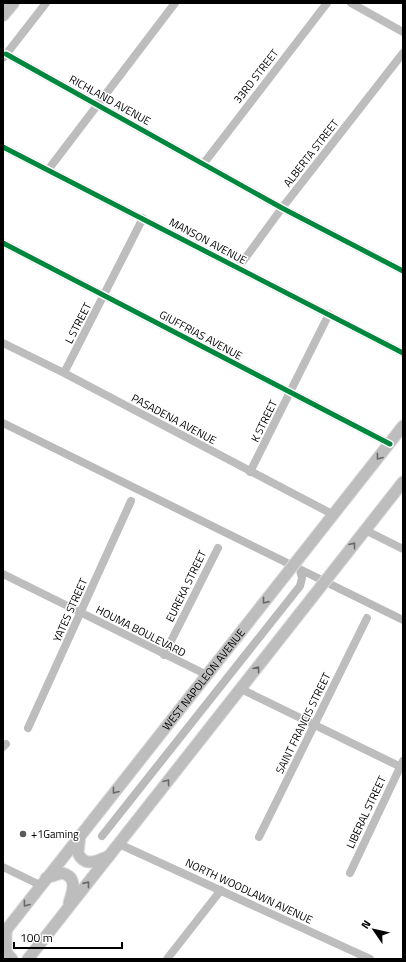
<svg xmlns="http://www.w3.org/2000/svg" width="406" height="962" font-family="'Titillium Web',sans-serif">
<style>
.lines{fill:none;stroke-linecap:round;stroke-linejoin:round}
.canal{stroke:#bababa;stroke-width:8}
.major-casing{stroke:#dbdbdb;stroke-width:13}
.highway-casing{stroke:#dbdbdb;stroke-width:14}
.minor{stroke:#bdbdbd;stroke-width:8}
.major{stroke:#bdbdbd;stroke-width:11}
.highway{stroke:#bdbdbd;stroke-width:12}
.cycleway-casing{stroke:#fff;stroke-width:8}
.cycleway{stroke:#00873e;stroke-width:5}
.oneway{stroke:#686868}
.poi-dot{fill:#595959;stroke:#fff;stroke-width:1.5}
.labels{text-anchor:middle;stroke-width:3;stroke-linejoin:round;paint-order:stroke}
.street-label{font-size:11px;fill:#000;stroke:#fff}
.poi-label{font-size:11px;fill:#000;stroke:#fff;text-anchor:start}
</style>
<rect width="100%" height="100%" fill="#fff"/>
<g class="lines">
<path class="canal" d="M3,423L403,620
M102,836L300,586L302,578L300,570"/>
<g class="major-casing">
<g id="major">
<path d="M80,835L78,853C85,868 97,861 109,856"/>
<path d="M46,878L62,873C78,877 73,891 69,903"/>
<path d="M6,930V952L12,959"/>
<path id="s1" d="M3,934L403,426"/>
<path d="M28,959L403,482"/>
</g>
</g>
<g class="highway-casing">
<path id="highway" d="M3,15L13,3
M3,937L6,930"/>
</g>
<path class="minor" d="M351,3L403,32
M6,54L282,208L403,271
M4,57L46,3
M3,147L403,353
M204,163L327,3
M48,170L175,3
M3,243L390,444
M238,268L282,208L403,53
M3,343L64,373L334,515
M64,373L143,218
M250,472L329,314
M365,530L403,549
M3,574L205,674
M164,655L218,548
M241,689L403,768
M28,728L131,501
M3,747L6,744
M259,837L367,618
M119,844L370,959
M3,867L40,885
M350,873L403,761
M167,959L221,890"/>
<use href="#major" class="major"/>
<use href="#highway" class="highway"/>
<g class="cycleway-casing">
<path id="cycleway" d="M6,54L282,208L403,271
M3,147L403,353
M3,243L390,444"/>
</g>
<use href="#cycleway" class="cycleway"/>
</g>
<defs><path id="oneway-chevron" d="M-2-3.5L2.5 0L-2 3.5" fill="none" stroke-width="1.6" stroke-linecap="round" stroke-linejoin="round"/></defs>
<g class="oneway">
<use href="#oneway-chevron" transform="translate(379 457) rotate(128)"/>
<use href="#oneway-chevron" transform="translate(353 545) rotate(-52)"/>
<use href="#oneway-chevron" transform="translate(265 601) rotate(129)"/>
<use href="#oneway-chevron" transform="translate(257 669) rotate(-52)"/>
<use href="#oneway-chevron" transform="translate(167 782) rotate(-53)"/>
<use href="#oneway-chevron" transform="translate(115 791) rotate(128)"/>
<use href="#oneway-chevron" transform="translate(87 884) rotate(-51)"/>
<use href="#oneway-chevron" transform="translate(26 904) rotate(127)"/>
</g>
<circle class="poi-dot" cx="23" cy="834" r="4"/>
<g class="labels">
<g class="street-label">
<text transform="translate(256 76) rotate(-52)" y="4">33RD STREET</text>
<text transform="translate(110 100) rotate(29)" y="4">RICHLAND AVENUE</text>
<text transform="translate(311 153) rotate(-52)" y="4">ALBERTA STREET</text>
<text transform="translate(208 241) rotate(28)" y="4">MANSON AVENUE</text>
<text transform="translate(78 323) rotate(-63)" y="4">L STREET</text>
<text transform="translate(201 335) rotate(28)" y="4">GIUFFRIAS AVENUE</text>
<text transform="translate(174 419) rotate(28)" y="4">PASADENA AVENUE</text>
<text transform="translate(264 421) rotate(-64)" y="4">K STREET</text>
<text transform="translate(186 586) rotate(-64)" y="4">EUREKA STREET</text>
<text transform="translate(70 610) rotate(-66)" y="4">YATES STREET</text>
<text transform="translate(141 631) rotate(27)" y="4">HOUMA BOULEVARD</text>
<text dy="4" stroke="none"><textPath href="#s1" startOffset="324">WEST NAPOLEON AVENUE</textPath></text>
<text transform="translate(303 723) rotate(-64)" y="4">SAINT FRANCIS STREET</text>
<text transform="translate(366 812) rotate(-65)" y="4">LIBERAL STREET</text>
<text transform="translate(249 891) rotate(25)" y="4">NORTH WOODLAWN AVENUE</text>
</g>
<g class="poi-label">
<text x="31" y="838">+1Gaming</text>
</g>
</g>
<rect width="406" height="962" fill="none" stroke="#000000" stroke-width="8"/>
<g transform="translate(374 930) rotate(304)" stroke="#ffffff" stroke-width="3" paint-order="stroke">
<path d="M0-3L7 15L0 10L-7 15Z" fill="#000000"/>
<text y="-6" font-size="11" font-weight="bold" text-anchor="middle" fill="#000000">N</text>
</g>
<path d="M14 942v6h108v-6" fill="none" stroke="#000000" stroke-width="2"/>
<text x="20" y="942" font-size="12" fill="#000000" stroke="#ffffff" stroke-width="3" paint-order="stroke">100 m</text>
</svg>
